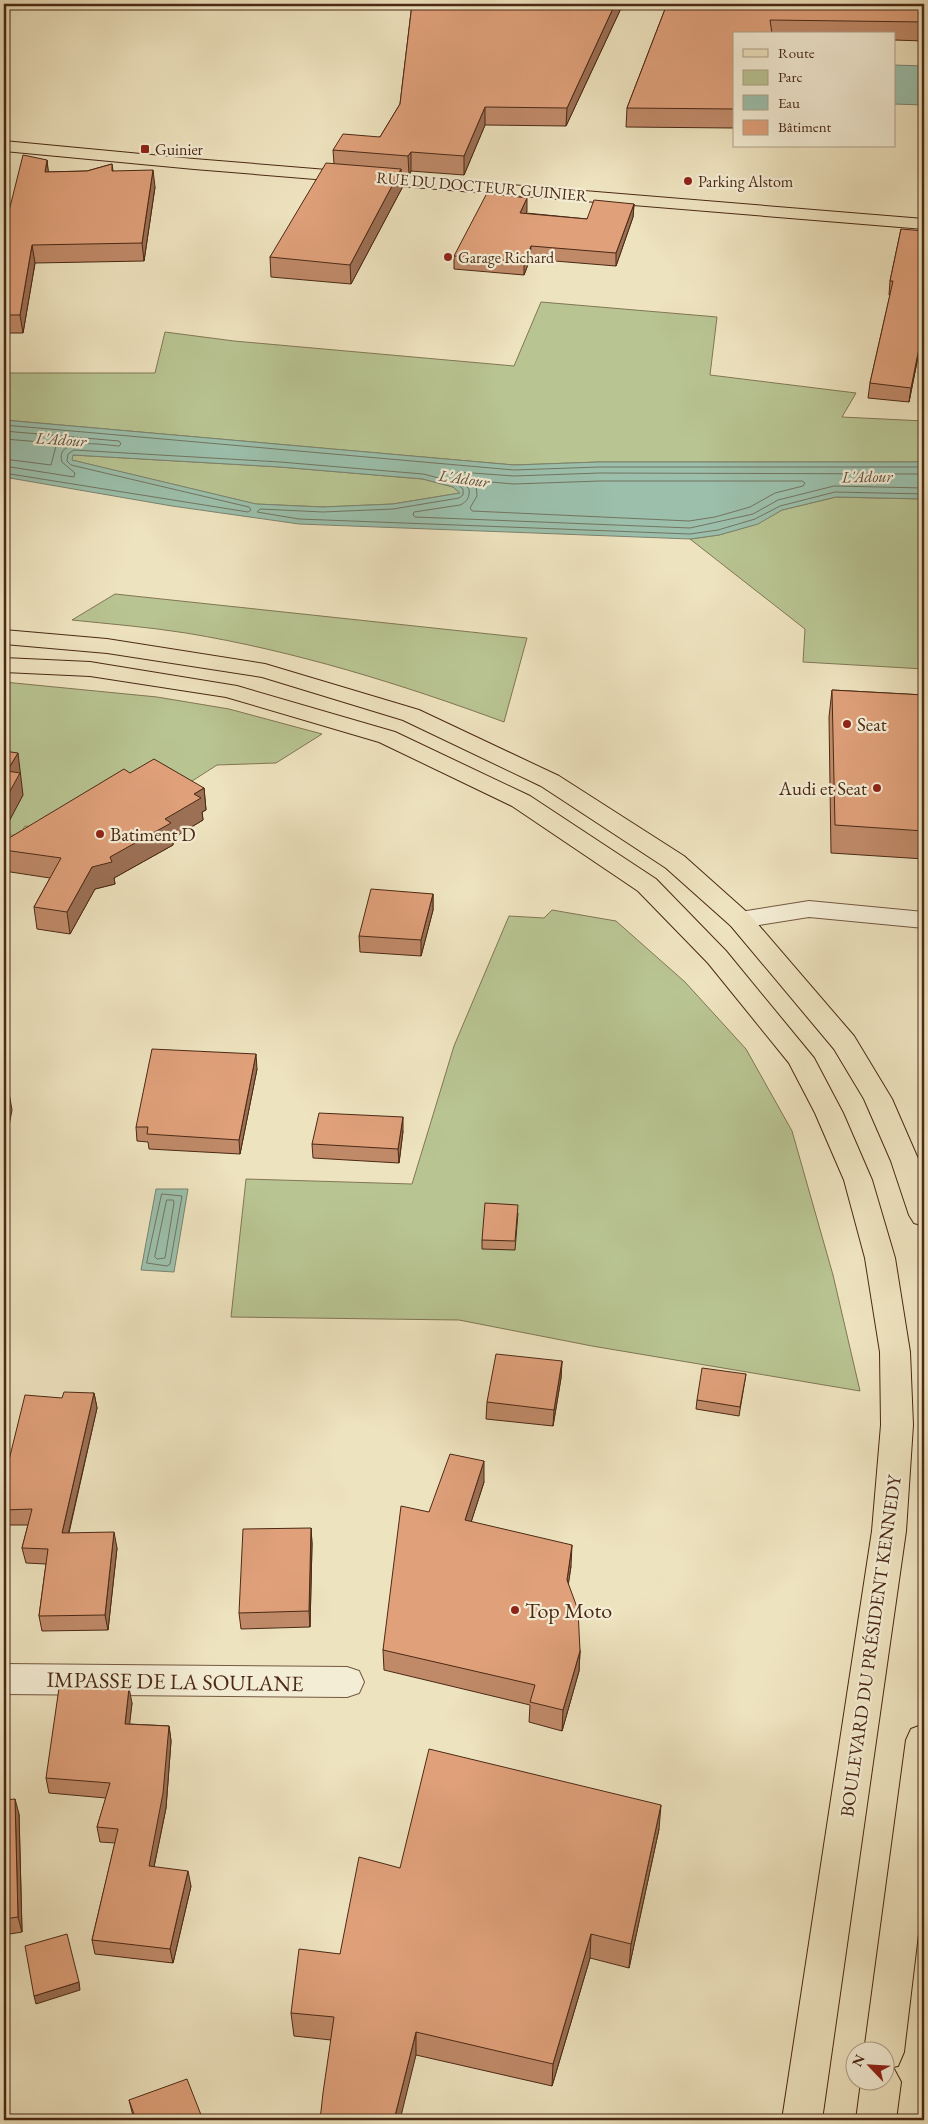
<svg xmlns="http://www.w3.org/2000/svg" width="928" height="2124" font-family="'EB Garamond',serif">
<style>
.green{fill:#b8c492;stroke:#827654}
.water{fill:#9bbfab;stroke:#7b836f;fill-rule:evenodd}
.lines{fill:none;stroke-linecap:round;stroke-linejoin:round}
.shore{stroke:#737460;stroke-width:1}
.minor-casing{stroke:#745840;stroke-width:2}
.major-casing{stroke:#4b2915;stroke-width:2}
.minor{fill:#f4edd5;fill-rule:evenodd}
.major{fill:#eee3bf;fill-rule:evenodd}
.wall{fill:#c08a69;stroke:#4b2915}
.shaded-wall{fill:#9c7055;stroke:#4b2915}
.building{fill:#dfa07a;stroke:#4b2915}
.poi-dot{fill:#8f2418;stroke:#f4edd5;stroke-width:2}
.labels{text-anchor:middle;stroke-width:4.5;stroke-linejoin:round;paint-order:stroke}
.far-poi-label{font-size:16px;fill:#4b2915;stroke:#f4edd5;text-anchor:start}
.far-street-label{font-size:16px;fill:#4b2915;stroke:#f4edd5}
.far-water-label{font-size:16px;font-style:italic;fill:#5f4e3a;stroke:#f4edd5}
.poi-label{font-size:19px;fill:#4b2915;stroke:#f4edd5;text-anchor:start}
.street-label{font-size:19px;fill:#4b2915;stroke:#f4edd5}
.near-poi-label{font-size:22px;fill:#4b2915;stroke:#f4edd5;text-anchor:start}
.near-street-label{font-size:22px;fill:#4b2915;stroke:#f4edd5}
</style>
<rect width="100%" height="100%" fill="#eee3bf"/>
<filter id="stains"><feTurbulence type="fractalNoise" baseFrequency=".004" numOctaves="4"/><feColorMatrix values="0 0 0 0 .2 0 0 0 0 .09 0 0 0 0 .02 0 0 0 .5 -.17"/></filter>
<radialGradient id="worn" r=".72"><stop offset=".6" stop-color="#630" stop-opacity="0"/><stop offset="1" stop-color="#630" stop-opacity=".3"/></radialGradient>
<path class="green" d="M541,302L717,317L710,375L856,393L842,417L924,421V462H599L514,465L4,420V373H155L165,332L234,341L514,366Z
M73,455L280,467L423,479L453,487L460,493L393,504L323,507L255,504L71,460Z
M836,497L924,499V669L803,662L805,629L690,539L719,535L757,524L782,510Z
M115,594L527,638L504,722C401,684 295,651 186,633C148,627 110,624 72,620Z
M4,682L157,697L229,709L322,734L276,763L217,765L175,792L73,832L25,826L19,836L4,834V814L12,815L23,795L4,772Z
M552,910L616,921L685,982L746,1049L792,1131L833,1275L860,1391L592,1346L459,1320L231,1317L246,1179L412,1184L454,1046L509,916L544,918Z"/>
<path class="water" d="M894,65L924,66V105L894,104Z
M4,420L514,465L599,462H924V499L836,497L782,510L758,524L719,535L690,539L299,524L172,506L4,477ZM73,455L280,467L423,479L453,487L460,493L393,504L323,507L256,504L72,460Z
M156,1189H188L174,1272L141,1270Z"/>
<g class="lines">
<path class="shore" d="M4,425L514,470L599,467H924
M4,431L119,441L121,444L119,446C104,445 54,436 62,462L75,473L74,477L4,466
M4,439L54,443L56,446L51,465L4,459
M4,473L248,512L251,510L249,507L71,465L67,461L68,454L74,450L280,462L423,474L455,482L463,489V495L459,498L393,509L323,512L260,509L257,512L299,519L690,534L718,530L755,519L780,506L835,492L924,494
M924,474L600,473L514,476L458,472L456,475L469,489C470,497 467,502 460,505L414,512L413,515L415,517L690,528L753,514L778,500L834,486L924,488
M478,481L514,484L600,481H802L805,483L803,486L775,493L750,507L715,517L689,521L472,511L470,508L477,496L476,483Z
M162,1194L182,1196L170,1264L167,1266L147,1263Z
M167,1200H173L174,1203L165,1258L157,1259L155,1257Z"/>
<g class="minor-casing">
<path id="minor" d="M809,901L924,912V928L809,917L740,928L731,926L727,920L731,914L740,912Z
M4,1664L347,1667L359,1671L364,1682L359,1693L347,1697L4,1694Z"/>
</g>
<g class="major-casing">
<path id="major" d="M4,141L194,159L924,219V229L194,169L4,151Z
M4,630L107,639L265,664L419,710L559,776L684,856L749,914L854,1036L892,1099L919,1161L924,1175V1226L914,1223L909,1215L891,1161L864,1099L834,1049L731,926L666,868L541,786L403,720L262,677L107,653L4,644Z
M4,658L90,662L237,686L395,732L530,796L656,879L726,951L814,1058L843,1113L872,1180L895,1258L910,1352L913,1425L906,1531L822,2120H782L872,1531L881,1425L880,1352L865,1258L844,1180L815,1113L789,1063L708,963L638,891L512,806L379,742L226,697L90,676L4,672Z
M924,1724V1884L904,2052L898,2066L893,2067L901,2082L896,2120H856L861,2082H886V2052H864L906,1740L911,1729Z"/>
</g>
<use href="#minor" class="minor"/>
<use href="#major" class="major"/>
</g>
<path class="wall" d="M412,4H623L566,126L485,125L464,175L411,171L409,175L402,174V188L351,284L271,277L270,257L334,164L333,150L380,137L400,104Z
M667,4H924V41L894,40V34H734V128L626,127L627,108Z
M47,160L48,172L87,171L112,164L113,171L155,187L144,261L35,263L23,333H4V231Z
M634,204L633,217L616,266L530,259L524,275L454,269V256L527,211L526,213L587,219Z
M901,229L924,327L909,402L868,398L870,383L890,295H889L890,281Z
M832,690L924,695V859L831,853L829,717Z
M130,773L204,788L206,810L202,812L203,820L173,838V845L114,878L115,884L95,889L70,934L37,929L34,907L50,878L4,871V841Z
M433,894V910L421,956L360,952L359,936Z
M257,1069L240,1154L149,1149L148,1142L137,1141L136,1127Z
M403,1131L399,1163L313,1158L312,1144Z
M518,1213L515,1250L482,1249V1240Z
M562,1361L561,1378L553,1426L486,1419L487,1402Z
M746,1374L739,1416L696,1409L697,1400Z
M94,1393L97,1408L69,1533L117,1548L108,1630L42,1631L39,1616L46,1564L26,1563L22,1548L28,1525H4V1460H9L62,1398Z
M484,1482L471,1522L571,1566L568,1584L580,1651L579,1671L562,1731L529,1722L530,1705L384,1670L383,1650L429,1512Z
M311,1528L312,1544L310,1627L241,1629L239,1613Z
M132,1703L129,1724L169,1726L171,1741L166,1808L154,1867L191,1886L173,1963L95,1954L92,1940L115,1843L100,1842L97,1827L106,1798L49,1793L46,1778Z
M4,1800L19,1814L22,1932L4,1935Z
M659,1829L629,1968L590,1958L552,2086L416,2055L331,2040L294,2036L291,2013L340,1954L400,1868Z
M129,2100L203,2120H134Z"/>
<path class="shaded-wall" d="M615,4H623L566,126L567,108Z
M485,107V125L464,175V156Z
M411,152V171L409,175L408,156Z
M47,160L49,177L45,172Z
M401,169L402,188L351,284L350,265Z
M153,170L155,187L144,261L142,243Z
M527,198V211L520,226V213Z
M634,204L633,217L616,266V253Z
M32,245L35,263L23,333L20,315Z
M531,246L530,259L524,275V262Z
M924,323V327L909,402L911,388Z
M18,753L23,795L4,831V802L7,771Z
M204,788L206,810L202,812L203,820L173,838V845L114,878L115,884L95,889L70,934L67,912L92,867L110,857L165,819L194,794Z
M433,894V910L421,956V940Z
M256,1054L257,1069L240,1154L239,1140Z
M8,1087L12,1110L4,1152V1107Z
M403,1117V1131L399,1163L398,1149Z
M562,1361L561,1378L553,1426L554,1410Z
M94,1393L97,1408L65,1548L62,1533Z
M484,1461V1482L465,1541V1520Z
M311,1528L312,1544L310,1627L309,1611Z
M114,1532L117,1548L108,1630L105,1615Z
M572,1545L571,1566L566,1601L567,1580Z
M580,1651L579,1671L562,1731L563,1710Z
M129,1688L132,1703L128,1739L125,1724Z
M169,1726L171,1741L166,1808L151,1881L149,1866Z
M15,1799L19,1814L22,1932L18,1917Z
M661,1805L659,1829L629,1968L631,1944Z
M188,1871L191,1886L173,1963L170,1949Z
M591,1934L590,1958L552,2086L553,2064Z
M79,1982L80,1990L36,2004L34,1996Z
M416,2032V2055L400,2120H394Z"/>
<path class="building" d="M412,4H615L567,108L485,107L464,156L411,152L408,156L333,150L343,134L380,137L400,104Z
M667,4H924V22L770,20L772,34H734V109L627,108Z
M23,155L47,160L45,172L87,171L112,164V171L153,170L142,243L32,245L20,315H4V231Z
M326,163L401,169L350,265L270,257Z
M487,193L527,198L520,213L587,219L594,200L634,204L616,253L531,246L524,262L454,256Z
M901,229L924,231V323L911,388L870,383L893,281H890Z
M832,690L924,695V831L835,825Z
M4,751L18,753L7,771L20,773L4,802Z
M154,759L204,788L194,794L201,798L165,819L171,823L110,857L112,862L92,867L67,912L34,907L61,858L4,850V841L124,769L130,773Z
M371,889L433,894L421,940L359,936Z
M152,1049L256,1054L239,1140L147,1134L148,1127H136Z
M4,1087H8L4,1107Z
M319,1113L403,1117L398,1149L312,1144Z
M485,1203L518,1205L515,1241L482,1240Z
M496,1354L562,1361L554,1410L487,1402Z
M702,1368L746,1374L740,1407L697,1400Z
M64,1392L94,1393L62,1533L114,1532L105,1615L39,1616L48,1549L22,1548L32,1509L4,1510V1460H9L25,1395L62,1398Z
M450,1454L484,1461L465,1520L572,1545L567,1580L578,1610L580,1651L563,1710L530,1702L535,1685L383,1650L401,1506L429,1512Z
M311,1528L309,1611L239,1613L243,1529Z
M59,1688H129L125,1724L169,1726L163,1793L149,1866L188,1871L170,1949L92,1940L118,1829L97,1827L110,1783L46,1778Z
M429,1749L661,1805L631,1944L591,1934L553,2064L416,2032L394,2120H320L323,2093L334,2017L291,2013L299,1949L340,1954L359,1857L400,1868Z
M15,1799L18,1917L4,1919V1800Z
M67,1934L79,1982L34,1996L25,1946Z
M187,2079L203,2120H136L129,2100Z"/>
<g class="poi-dot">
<rect x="140" y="144" width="10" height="10" rx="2.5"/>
<circle cx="688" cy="181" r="5"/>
<circle cx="448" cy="257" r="5"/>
<circle cx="847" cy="724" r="5"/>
<circle cx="877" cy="788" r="5"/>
<circle cx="100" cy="834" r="5"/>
<circle cx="515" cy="1610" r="5"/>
</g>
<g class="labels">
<g class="far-poi-label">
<text x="155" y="155">Guinier</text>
<text x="698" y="187">Parking Alstom</text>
<text x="458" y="263">Garage Richard</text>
</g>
<g class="far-street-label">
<text transform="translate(482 186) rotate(5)" y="6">RUE DU DOCTEUR GUINIER</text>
</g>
<g class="far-water-label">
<text transform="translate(61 439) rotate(4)" y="6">L'Adour</text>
<text transform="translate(867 476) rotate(-1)" y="6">L'Adour</text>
<text transform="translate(464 478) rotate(8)" y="6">L'Adour</text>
</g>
<g class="poi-label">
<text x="857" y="731">Seat</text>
<text x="867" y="795" text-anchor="end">Audi et Seat</text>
<text x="110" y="841">Batiment D</text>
</g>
<g class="street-label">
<text transform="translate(870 1646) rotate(-82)" y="7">BOULEVARD DU PRÉSIDENT KENNEDY</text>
</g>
<g class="near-poi-label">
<text x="525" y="1618">Top Moto</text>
</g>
<g class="near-street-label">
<text transform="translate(175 1681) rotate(1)" y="8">IMPASSE DE LA SOULANE</text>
</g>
</g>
<rect width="928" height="2124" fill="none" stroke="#eee3bf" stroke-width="20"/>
<rect x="5" y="5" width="918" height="2114" fill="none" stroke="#4b2915" stroke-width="2.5"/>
<rect x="10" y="10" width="908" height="2104" fill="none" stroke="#4b2915"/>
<rect x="733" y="32" width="162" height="115" fill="#f4edd5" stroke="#b09f88"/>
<rect x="743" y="49" width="25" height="8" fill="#eee3bf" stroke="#b09f88"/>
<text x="778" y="58" font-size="15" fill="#4b2915">Route</text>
<rect x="743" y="70" width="25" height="15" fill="#b8c492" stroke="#b09f88"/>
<text x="778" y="82" font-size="15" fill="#4b2915">Parc</text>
<rect x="743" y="95" width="25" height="15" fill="#9bbfab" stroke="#b09f88"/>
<text x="778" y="108" font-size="15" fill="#4b2915">Eau</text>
<rect x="743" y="120" width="25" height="15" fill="#dfa07a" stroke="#b09f88"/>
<text x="778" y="132" font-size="15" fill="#4b2915">Bâtiment</text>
<g transform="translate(870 2066) rotate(295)"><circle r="24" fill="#f4edd5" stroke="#b09f88"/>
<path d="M0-4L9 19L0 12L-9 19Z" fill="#8f2418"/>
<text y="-8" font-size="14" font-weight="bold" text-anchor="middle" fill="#4b2915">N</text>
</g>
<rect width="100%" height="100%" filter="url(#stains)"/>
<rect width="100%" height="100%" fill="url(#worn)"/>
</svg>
